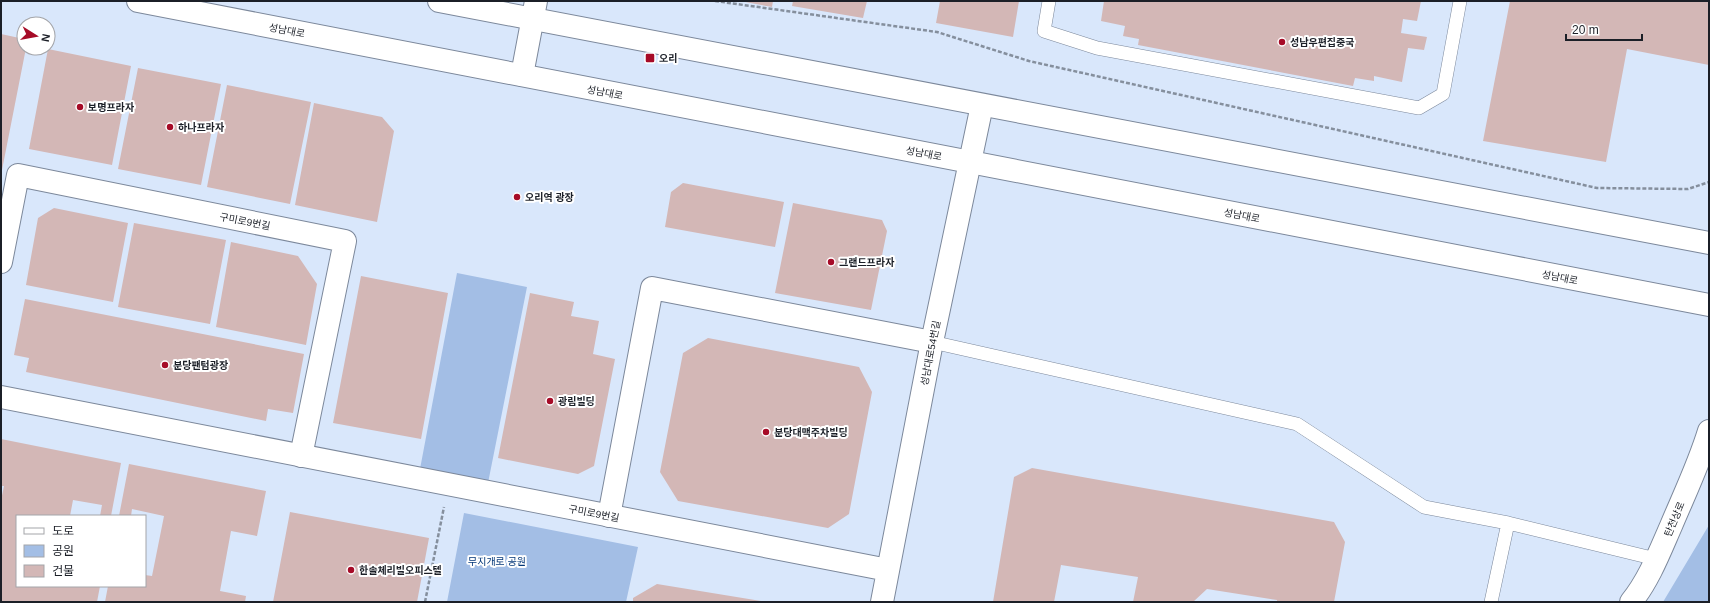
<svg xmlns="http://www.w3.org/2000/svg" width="1710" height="603" font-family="Helvetica,'Noto Sans KR',sans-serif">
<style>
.green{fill:#a3bee5}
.building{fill:#d3b7b6}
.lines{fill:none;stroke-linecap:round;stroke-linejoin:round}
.lane-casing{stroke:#7c889b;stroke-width:14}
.street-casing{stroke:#7c889b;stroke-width:24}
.secondary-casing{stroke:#7c889b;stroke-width:24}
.primary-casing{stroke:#7c889b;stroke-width:24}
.path{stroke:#858f9d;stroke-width:2.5;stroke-dasharray:4 2;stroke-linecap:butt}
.lane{stroke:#fff;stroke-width:13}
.street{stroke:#fff;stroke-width:22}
.secondary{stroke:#fff;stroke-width:22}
.primary{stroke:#fff;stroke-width:22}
.poi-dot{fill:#a60b27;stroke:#fff;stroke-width:1.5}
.labels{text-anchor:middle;stroke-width:4;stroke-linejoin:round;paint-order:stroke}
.street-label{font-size:10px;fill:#1b1f27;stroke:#fff}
.poi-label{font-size:10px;font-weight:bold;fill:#1b1f27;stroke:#fff;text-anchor:start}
.park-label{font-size:10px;fill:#043778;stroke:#fff}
</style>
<rect width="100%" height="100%" fill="#d9e7fb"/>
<path class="green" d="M457,273L527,287L488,483L420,469Z
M464,513L638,547L626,602H447Z
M1709,525V602H1663Z"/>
<path class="building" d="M740,1H773L772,7Z
M793,1H867L863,18L792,6Z
M940,1H1019L1013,37L936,23Z
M1104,1H1421L1417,21L1403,19L1401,33L1427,37L1424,50L1408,48L1402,82L1374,76V81L1355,78L1353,86L1138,45L1139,39L1123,36L1125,26L1101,21Z
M1510,1H1709V65L1627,49L1606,162L1483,141Z
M1,34L24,39V48H26L2,170Z
M48,49L131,66L112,165L29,149Z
M138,68L221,84L201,185L118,169Z
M227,85L311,102L290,204L207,187Z
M314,103L382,117L394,131L377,222L295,205Z
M683,183L784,202L775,247L665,227L671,192Z
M793,203L882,220L887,231L871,310L775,293Z
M54,208L128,223L113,302L26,285L38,218Z
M134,223L226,240L210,324L118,307Z
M231,242L298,256L317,284L306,345L216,327Z
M361,276L448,293L421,439L333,423Z
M530,293L574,302L571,316L599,321L593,354L615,359L594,466L578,474L498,458Z
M25,299L304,354L293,413L268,409L266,421L26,372L29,358L14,355Z
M708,338L859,367L872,392L849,514L828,528L678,501L660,472L683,353Z
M1,439L121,463L111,516H100L102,505L73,500L70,516H17V586H100L97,602H1V500L4,486H1Z
M129,464L266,491L257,536L231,531L220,591L246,596L245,602H105L108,586H145V575L152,576L164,516L132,509L131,516H119Z
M1032,468L1334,522L1345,542L1334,602H1277V600L1207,589L1193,602H1133L1138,577L1061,565L1054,602H993L1014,477Z
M290,512L429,538L417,602H273Z
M657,584L761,601V602H633V598Z"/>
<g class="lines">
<g class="lane-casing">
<path id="lane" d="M1049,1L1044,31L1097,48L1419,108L1443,94L1460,1
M932,342L1297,424L1424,507L1508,523L1656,559
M1491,602L1508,523"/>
</g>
<g class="street-casing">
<path id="street" d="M1,262L18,175L345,241L301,456
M609,516L652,288L932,342"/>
</g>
<g class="secondary-casing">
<path id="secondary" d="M522,75L536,1
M1,397L888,570
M882,602L932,342L982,105
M1631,602C1649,580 1660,551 1671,526C1684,495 1699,464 1709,431"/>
</g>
<g class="primary-casing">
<path id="primary" d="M138,1L1709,305
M439,1L1709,243"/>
</g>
<path class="path" d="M715,1L937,32L1029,61L1597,188L1688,189L1709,182
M425,602L444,507"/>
<use href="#lane" class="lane"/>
<use href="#street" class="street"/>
<use href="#secondary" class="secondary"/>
<use href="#primary" class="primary"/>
</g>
<g class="poi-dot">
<circle cx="1282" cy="42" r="4"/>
<rect x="645" y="53" width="10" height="10" rx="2"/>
<circle cx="80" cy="107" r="4"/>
<circle cx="170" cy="127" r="4"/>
<circle cx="517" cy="197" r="4"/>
<circle cx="831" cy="262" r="4"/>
<circle cx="165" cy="365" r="4"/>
<circle cx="550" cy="401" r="4"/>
<circle cx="766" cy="432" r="4"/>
<circle cx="351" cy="570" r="4"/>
</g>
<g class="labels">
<g class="street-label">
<text transform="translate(287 30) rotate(11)" y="4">성남대로</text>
<text transform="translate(605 92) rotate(11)" y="4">성남대로</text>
<text transform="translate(924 153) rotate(11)" y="4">성남대로</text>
<text transform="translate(1242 215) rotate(11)" y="4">성남대로</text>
<text transform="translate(245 221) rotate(11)" y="4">구미로9번길</text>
<text transform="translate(1560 277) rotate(11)" y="4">성남대로</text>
<text transform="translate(930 353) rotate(-79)" y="4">성남대로54번길</text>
<text transform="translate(594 513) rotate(11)" y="4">구미로9번길</text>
<text transform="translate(1674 519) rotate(-67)" y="4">탄천상로</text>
</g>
<g class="poi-label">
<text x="1290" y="46">성남우편집중국</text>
<text x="659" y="62">오리</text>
<text x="88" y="111">보명프라자</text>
<text x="178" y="131">하나프라자</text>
<text x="525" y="201">오리역 광장</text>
<text x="839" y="266">그랜드프라자</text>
<text x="173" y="369">분당팬텀광장</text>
<text x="558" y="405">광림빌딩</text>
<text x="774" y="436">분당대맥주차빌딩</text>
<text x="359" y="574">한솔체리빌오피스텔</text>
</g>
<g class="park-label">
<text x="497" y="565">무지개로 공원</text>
</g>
</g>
<rect width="1710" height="603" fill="none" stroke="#1b1f27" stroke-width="4"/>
<rect x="16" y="515" width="130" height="72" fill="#ffffff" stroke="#a4a5a9"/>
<rect x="24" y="528" width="20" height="6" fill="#ffffff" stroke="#a4a5a9"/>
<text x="52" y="535" font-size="12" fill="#1b1f27">도로</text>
<rect x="24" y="545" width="20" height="12" fill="#a3bee5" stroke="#a4a5a9"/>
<text x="52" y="555" font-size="12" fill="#1b1f27">공원</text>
<rect x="24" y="565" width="20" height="12" fill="#d3b7b6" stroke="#a4a5a9"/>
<text x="52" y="575" font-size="12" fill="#1b1f27">건물</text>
<g transform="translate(36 36) rotate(101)"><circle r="19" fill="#ffffff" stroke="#a4a5a9"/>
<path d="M0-3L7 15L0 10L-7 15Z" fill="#a60b27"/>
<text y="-6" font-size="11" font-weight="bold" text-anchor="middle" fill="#1b1f27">N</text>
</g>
<path d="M1566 34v6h76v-6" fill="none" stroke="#1b1f27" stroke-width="2"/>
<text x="1572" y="34" font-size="12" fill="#1b1f27" stroke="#ffffff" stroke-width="3" paint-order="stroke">20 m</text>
</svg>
